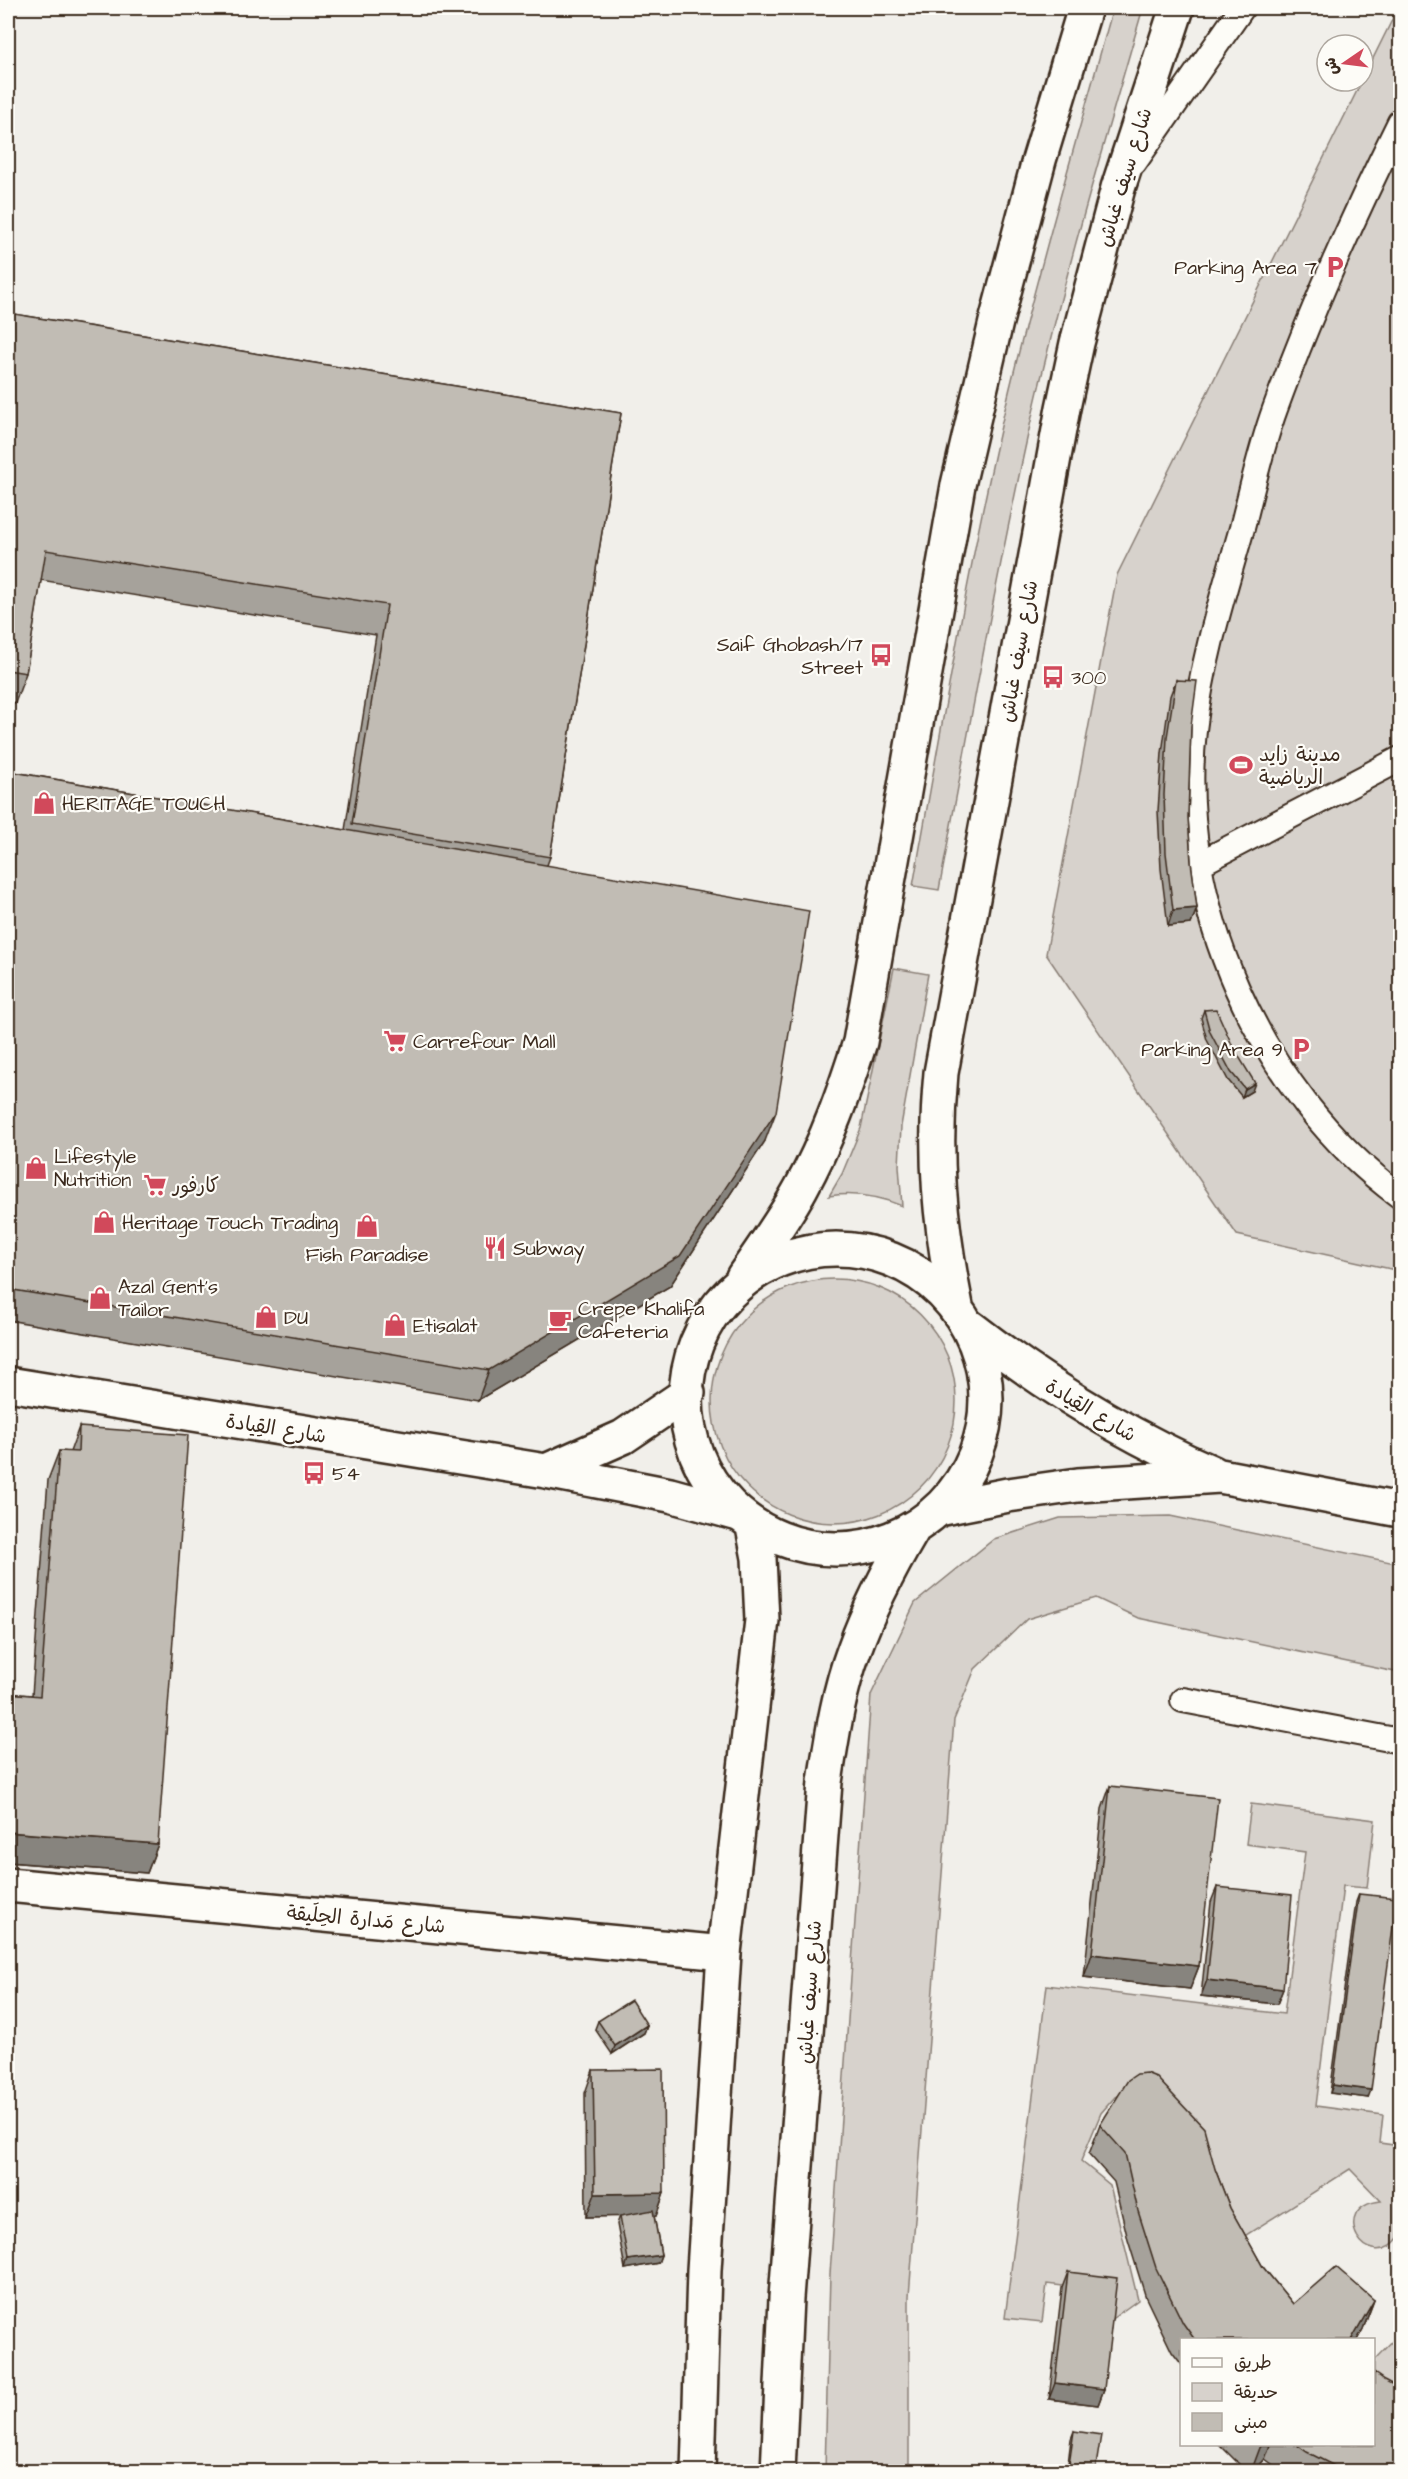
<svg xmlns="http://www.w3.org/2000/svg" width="1408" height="2479" font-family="'Architects Daughter','Playpen Sans Arabic',sans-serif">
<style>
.green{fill:#d7d2cc;stroke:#897e75;stroke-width:1.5}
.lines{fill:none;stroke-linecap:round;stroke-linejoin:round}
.lane-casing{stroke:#3b2a1e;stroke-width:28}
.street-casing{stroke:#3b2a1e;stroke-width:38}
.secondary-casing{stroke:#3b2a1e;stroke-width:38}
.lane{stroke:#fdfcf7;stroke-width:24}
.street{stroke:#fdfcf7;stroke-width:33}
.secondary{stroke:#fdfcf7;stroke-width:33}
.wall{fill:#a6a29b;stroke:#3b2a1e;stroke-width:1.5}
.shaded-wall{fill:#87847e;stroke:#3b2a1e;stroke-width:1.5}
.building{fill:#c1bcb4;stroke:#3b2a1e;stroke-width:1.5}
.labels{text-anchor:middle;stroke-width:4.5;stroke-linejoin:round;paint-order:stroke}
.street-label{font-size:20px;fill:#3b2a1e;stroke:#fdfcf7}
.poi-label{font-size:20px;fill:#3b2a1e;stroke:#fdfcf7;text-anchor:start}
</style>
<rect width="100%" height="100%" fill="#f1efea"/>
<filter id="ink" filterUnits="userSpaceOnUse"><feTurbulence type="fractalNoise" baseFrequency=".0167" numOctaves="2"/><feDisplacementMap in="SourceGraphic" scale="12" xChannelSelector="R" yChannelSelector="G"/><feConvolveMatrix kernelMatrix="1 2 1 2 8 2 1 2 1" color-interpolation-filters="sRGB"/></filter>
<g filter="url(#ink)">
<path class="green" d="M1113,8H1143C1103,145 1063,281 1031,421C996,577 968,734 939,890L913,886C943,721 970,555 1009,392C1040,263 1078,135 1113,8Z
M1398,8H1400V1271L1237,1235L1046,954L1117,575Z
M894,968L928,974L901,1126L899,1166L902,1206C878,1196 855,1192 829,1196L842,1174L861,1128Z
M712 1401a122 122 0 1 1 244 0a122 122 0 1 1-244 0Z
M1170,1516L1400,1564V1673L1138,1618L1096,1598L1027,1619L975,1669L954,1720L909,2296V2471H825L830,2274L871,1695L915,1603L994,1539L1060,1518Z
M1251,1804L1375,1820L1367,1888L1343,1886L1316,2106L1383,2115L1380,2143L1400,2146L1399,2237C1368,2278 1325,2207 1381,2201L1350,2169L1232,2244L1132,2091L1115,2097L1101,2113L1081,2161L1110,2185L1138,2300L1109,2321L1112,2292L1047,2284L1042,2322L1005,2318L1047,1985L1284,2014L1305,1852L1246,1844Z
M1400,2333V2399L1374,2385V2360Z"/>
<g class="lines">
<g class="lane-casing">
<path id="lane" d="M1400,122C1354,215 1311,310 1275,409C1261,447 1252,489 1242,528C1223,595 1202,661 1194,730C1175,903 1260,1093 1400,1196
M1134,163L1242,8
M1199,864L1400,759
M1183,1700L1400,1741"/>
</g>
<g class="street-casing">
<path id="street" d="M8,1384L546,1471L670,1495L735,1513
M546,1471L623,1437L688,1393
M8,1885L724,1953"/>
</g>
<g class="secondary-casing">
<path id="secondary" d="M686 1399a150 150 0 1 1 300 0a150 150 0 1 1-300 0Z
M743,1277C763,1248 784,1219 801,1188C827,1141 844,1092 860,1042L958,485L996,322L1039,160L1085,8
M956,1306C940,1224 933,1157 941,1073L1063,408L1077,343L1118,188L1177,8
M970,1327C1046,1386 1125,1435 1213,1473
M938,1509L1008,1495L1078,1485L1220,1476L1400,1510
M698,2472L704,2270L724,1953L762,1620L759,1558L753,1527
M778,2472L786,2298L825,1782C832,1737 838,1693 854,1650C869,1608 890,1568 913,1529"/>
</g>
<use href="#lane" class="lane"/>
<use href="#street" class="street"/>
<use href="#secondary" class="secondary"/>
</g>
<path class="wall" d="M8,313L621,413L550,857L547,865L765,1141L670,1286L478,1400L8,1320V771L345,830L376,635L41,580L26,673L15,703L8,701Z
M1176,680L1191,726L1188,817L1191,862L1197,908L1191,924L1168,926L1161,869L1158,811L1162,753L1170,696Z
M1204,1010L1252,1091L1242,1097L1228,1080L1207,1040L1201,1018Z
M79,1427L158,1844L147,1873L8,1862V1693L32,1695L48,1480L59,1451L70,1452Z
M1110,1786L1199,1966L1190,1989L1084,1977L1102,1809Z
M1400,1803H1401V1851L1393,1850L1397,1811Z
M1217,1887L1283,1989L1277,2004L1201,1996L1211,1902Z
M1359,1894L1368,2098L1330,2093L1356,1902Z
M598,2021L647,2025L644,2033L612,2054L595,2029Z
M593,2070L664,2193L656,2216H654L661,2255L658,2263L625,2269L617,2224L620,2216L586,2217L585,2093Z
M1100,2125L1215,2169L1230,2208L1263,2267L1293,2304L1374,2300L1363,2329L1357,2340H1182V2365L1172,2352L1146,2298L1128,2240L1114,2182L1089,2154Z
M1068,2272L1104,2389L1098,2405L1049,2399L1062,2288Z
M1074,2431L1095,2472H1067L1071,2439Z
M1220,2445H1374L1401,2472H1283L1265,2459L1253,2472H1247Z"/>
<path class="shaded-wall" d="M1197,908L1191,924L1168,926L1173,910Z
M1255,1083L1252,1091L1242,1097L1245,1089Z
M776,1112L765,1141L670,1286L478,1400L489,1370Z
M8,1832L158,1844L147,1873L8,1862Z
M1396,1842H1401V1851L1393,1850Z
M1092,1954L1199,1966L1190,1989L1084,1977Z
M1207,1980L1283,1989L1277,2004L1201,1996Z
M647,2025L644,2033L612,2054L615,2046Z
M1333,2085L1371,2090L1368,2098L1330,2093Z
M664,2193L656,2216L586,2217L595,2194Z
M661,2255L658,2263L625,2269L628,2260Z
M1374,2300L1363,2329L1357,2340H1351Z
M1055,2383L1104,2389L1098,2405L1049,2399Z
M1261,2445H1270L1265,2459L1253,2472H1251Z"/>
<path class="building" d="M8,313L621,413L550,857L352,824L387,605L46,550L26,673L8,670Z
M1176,680L1197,681L1191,726L1188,817L1191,862L1197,908L1173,910L1166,853L1164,795L1167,737Z
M8,771L809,911L776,1112L680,1256L489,1370L8,1289Z
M1216,1009L1233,1047L1255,1083L1245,1089L1231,1072L1210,1032L1204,1010Z
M79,1427L188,1435L158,1844L8,1832V1693L40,1696L59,1451L78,1452Z
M1110,1786L1218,1798L1199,1966L1092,1954Z
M1400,1803H1401V1842H1396Z
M1217,1887L1292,1895L1283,1989L1207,1980Z
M1359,1894L1397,1898L1371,2090L1333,2085Z
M631,2000L647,2025L615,2046L598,2021Z
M663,2069L664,2193L595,2194L593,2070Z
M1146,2073L1156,2077L1204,2128L1215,2169L1230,2208L1263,2267L1293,2304L1336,2267L1374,2300L1351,2340H1195L1183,2323L1156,2268L1138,2211L1125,2153L1100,2125L1128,2080L1137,2074Z
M653,2210L661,2255L628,2260L620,2216Z
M1068,2272L1117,2278L1104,2389L1055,2383Z
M1374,2373L1384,2380L1401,2389V2472H1346L1307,2452L1297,2445H1374Z
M1074,2431L1101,2435L1095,2472H1068Z"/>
</g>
<defs>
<g id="parking-bare" transform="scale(1.8)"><path d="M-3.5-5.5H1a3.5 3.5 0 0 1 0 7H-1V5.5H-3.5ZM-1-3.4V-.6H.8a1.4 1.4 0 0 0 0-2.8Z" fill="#d1495b" stroke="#fdfcf7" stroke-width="2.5" paint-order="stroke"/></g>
<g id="bus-bare" transform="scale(1.8)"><path d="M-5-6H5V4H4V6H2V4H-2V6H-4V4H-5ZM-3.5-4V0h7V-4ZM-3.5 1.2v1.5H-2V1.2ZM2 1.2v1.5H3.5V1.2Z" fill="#d1495b" stroke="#fdfcf7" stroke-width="2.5" paint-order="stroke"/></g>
<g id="stadium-bare" transform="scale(1.8)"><path d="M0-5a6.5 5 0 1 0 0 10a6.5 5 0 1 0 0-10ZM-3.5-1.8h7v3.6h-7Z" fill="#d1495b" stroke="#fdfcf7" stroke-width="2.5" paint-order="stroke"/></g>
<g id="shop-bare" transform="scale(1.8)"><path d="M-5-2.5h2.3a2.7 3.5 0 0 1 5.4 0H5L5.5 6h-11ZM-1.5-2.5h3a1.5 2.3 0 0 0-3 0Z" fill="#d1495b" stroke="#fdfcf7" stroke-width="2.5" paint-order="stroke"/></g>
<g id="supermarket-bare" transform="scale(1.8)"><path d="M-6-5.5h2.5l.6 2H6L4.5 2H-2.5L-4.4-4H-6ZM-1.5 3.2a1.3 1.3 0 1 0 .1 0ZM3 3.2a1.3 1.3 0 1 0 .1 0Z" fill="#d1495b" stroke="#fdfcf7" stroke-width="2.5" paint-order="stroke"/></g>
<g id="restaurant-bare" transform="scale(1.8)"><path d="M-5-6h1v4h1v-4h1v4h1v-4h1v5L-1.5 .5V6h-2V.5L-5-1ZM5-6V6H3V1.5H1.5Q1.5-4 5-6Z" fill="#d1495b" stroke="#fdfcf7" stroke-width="2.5" paint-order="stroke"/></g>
<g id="cafe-bare" transform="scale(1.8)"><path d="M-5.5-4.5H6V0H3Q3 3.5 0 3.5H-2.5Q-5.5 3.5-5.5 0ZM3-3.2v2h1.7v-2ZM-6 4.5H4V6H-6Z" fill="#d1495b" stroke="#fdfcf7" stroke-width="2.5" paint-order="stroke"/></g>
</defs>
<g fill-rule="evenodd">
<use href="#parking-bare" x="1335" y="267"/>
<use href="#bus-bare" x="881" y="655"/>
<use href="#bus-bare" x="1053" y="677"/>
<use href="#stadium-bare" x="1241" y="765"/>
<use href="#shop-bare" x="44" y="803"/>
<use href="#supermarket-bare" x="395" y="1041"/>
<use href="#parking-bare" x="1301" y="1049"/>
<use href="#shop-bare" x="36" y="1168"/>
<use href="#supermarket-bare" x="155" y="1185"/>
<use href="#shop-bare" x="104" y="1222"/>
<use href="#shop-bare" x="367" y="1226"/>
<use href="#restaurant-bare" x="495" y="1248"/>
<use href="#shop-bare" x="100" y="1298"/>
<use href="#shop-bare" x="266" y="1317"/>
<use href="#cafe-bare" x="560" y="1320"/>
<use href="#shop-bare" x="395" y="1325"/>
<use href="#bus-bare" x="314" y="1473"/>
</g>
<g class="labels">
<g class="street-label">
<text transform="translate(1124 177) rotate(-73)" y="7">شارع سيف غباش</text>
<text transform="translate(1018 651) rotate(-80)" y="7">شارع سيف غباش</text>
<text transform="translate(1091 1410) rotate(31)" y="7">شارع القِيادة</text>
<text transform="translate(276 1428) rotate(9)" y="7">شارع القِيادة</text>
<text transform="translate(366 1919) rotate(5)" y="7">شارع مَدارة الحِلَيقة</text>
<text transform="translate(809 1992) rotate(-86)" y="7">شارع سيف غباش</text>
</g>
<g class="poi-label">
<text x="1317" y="274" text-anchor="end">Parking Area 7</text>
<text x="863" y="651" text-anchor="end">Saif Ghobash/17<tspan x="863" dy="23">Street</tspan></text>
<text x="1071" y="684">300</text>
<text x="1259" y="761">مدينة زايد<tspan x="1259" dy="23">الرياضية</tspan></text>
<text x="62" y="810">HERITAGE TOUCH</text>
<text x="413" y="1048">Carrefour Mall</text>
<text x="1283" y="1056" text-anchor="end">Parking Area 9</text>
<text x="54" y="1163">Lifestyle<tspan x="54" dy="23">Nutrition</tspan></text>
<text x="173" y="1192">كارفور</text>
<text x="122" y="1229">Heritage Touch Trading</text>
<text x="513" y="1255">Subway</text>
<text x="367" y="1261" text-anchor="middle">Fish Paradise</text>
<text x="118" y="1293">Azal Gent's<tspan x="118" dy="23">Tailor</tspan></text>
<text x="578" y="1315">Crepe Khalifa<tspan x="578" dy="23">Cafeteria</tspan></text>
<text x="284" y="1324">DU</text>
<text x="413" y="1332">Etisalat</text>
<text x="332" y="1480">54</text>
</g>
</g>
<rect width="1408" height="2479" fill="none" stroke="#fdfcf7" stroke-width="30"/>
<rect x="15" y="15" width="1378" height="2449" fill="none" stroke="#3b2a1e" stroke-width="2" filter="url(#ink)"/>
<rect x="1180" y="2338" width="195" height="108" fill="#fdfcf7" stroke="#afa8a0" stroke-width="1.5"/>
<rect x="1192" y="2358" width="30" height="9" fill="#fdfcf7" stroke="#afa8a0" stroke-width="1.5"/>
<text x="1234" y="2368" font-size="18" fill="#3b2a1e">طريق</text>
<rect x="1192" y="2383" width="30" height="18" fill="#d7d2cc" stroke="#afa8a0" stroke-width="1.5"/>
<text x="1234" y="2398" font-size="18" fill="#3b2a1e">حديقة</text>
<rect x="1192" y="2413" width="30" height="18" fill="#c1bcb4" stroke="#afa8a0" stroke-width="1.5"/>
<text x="1234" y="2428" font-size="18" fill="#3b2a1e">مبنى</text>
<g transform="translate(1345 63) rotate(256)"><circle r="28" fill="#fdfcf7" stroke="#afa8a0" stroke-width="1.5"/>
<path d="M0-4.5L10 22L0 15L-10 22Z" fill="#d1495b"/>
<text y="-9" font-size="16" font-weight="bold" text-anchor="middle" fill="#3b2a1e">ش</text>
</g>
</svg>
